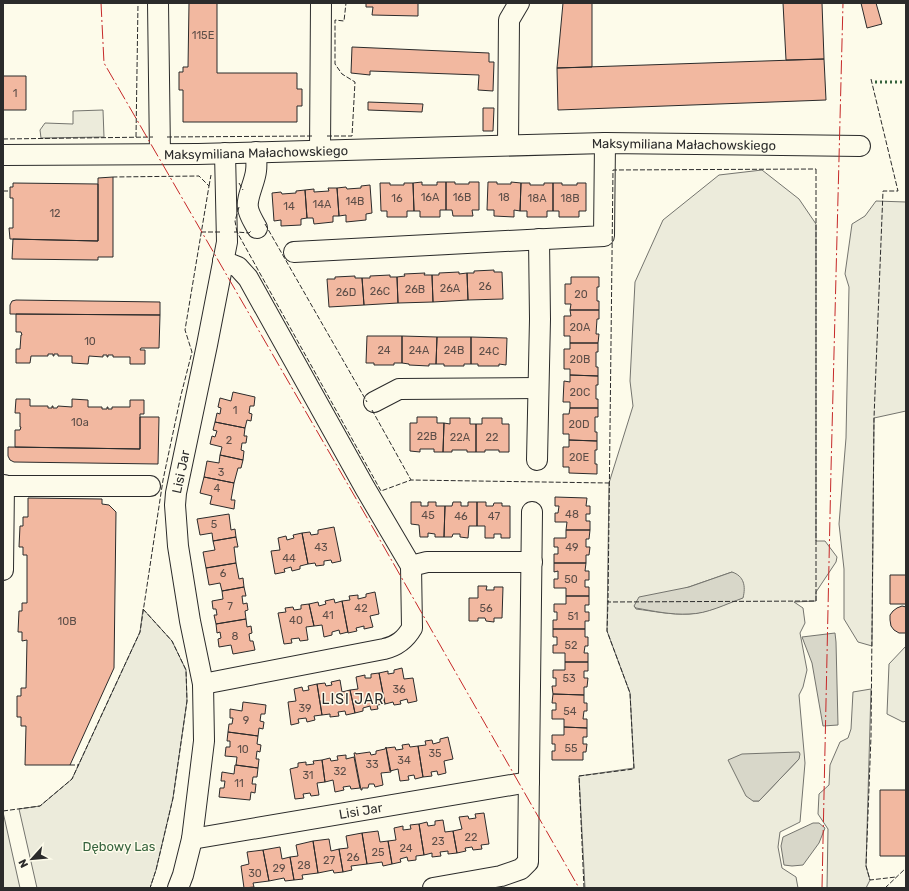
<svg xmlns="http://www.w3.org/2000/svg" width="909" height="891" font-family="Rubik,sans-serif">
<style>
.green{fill:#ecebdb;stroke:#74746e;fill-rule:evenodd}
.water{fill:#d8d7c9;stroke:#74746e}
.building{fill:#f2b8a0;stroke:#2b2b2b}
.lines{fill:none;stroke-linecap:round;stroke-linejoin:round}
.minor-casing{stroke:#2b2b2b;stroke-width:22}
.minor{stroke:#fdfbea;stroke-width:20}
.hedge{stroke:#34623c;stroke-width:3;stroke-dasharray:2 3;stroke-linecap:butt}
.fence{stroke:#2b2b2b;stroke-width:1;stroke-dasharray:5 2;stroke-linecap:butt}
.power{stroke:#c62828;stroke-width:1;stroke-dasharray:14 3 2 3;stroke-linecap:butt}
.labels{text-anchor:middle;stroke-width:3;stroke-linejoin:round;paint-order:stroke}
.number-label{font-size:11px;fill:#5d4e48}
.street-label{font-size:13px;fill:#2b2b2b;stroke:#fdfbea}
.park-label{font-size:13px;fill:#34623c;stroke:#fdfbea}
.neighbourhood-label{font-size:14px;letter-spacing:1px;fill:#2b2b2b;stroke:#fdfbea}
</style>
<rect width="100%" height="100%" fill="#fdfbea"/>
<path class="green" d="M103,110L104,137L41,138L40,130L45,123L73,124V111Z
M762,170L799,199L816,224V541H825L837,557L836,562L816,592V601L794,602L803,608L805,623L800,633L807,670L803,687L799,695L805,763L800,822L780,832L778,847L782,868L796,877L798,888H585L579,776L634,768L630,693L607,631L609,483L633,406L630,381L635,282L663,220L719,175ZM732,572L743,597C726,604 707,613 689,614C671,615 653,611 636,609L634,606ZM799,759L759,801H753Z
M876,201L906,202V411L874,418L872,646L858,642L844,619V569L839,524L846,438L849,287L845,274L852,224L865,216Z
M143,609L172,641L186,670L187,701L173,798L156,870L150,888H37L19,809L40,806L72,779L140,632Z
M906,646V721L903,722L887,714L889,664Z
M871,689L866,866L870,880L866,888H827L828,829L818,814L819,794L829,785L830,765L840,742L848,738L851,729L853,692Z
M3,812L20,888H3Z"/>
<path class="water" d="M732,572C744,576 746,586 743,598C726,604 707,614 689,614C671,615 653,611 636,608L634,606L639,597L689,587Z
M835,633L836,642L838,725L823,726L812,663L802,637Z
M799,752L800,754L799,759L759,801H753L746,796L728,760L742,754Z
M813,823H819L825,828L819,843L803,865L792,866L784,865L781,846L783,837Z"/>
<path class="building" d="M189,3H217V73H297V89H302V106H297V122H183V90H179V72H183V67H188Z
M366,3H418V16L372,15L373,7H366Z
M563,3H592V67L557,68Z
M783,3H822L824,59L786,60Z
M861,3H876L882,24L867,28Z
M352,47L489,53V62H494L493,91L478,90L479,75L370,71V75L351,73Z
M824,59L826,100L558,110L557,68Z
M3,76H26V110H3Z
M368,102L423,104L422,112L368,110Z
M483,108H494L493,131H483Z
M113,177V257H98V260L12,259L13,239L98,241V178Z
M422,182V185H437V182H446V210H440V217H420V211H414L413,183Z
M446,182H455V184H469V182H479V210H472L473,216H453L452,210H446Z
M488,182H497V184H511V182L521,183L520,211L514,210V217L494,216V210H487Z
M13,183L98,184V241L10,239L9,228H13V198H10V187H13Z
M380,183H390V185H404V183H413L414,211H407V217H387V211H381Z
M521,183H530V185H544V183H553V211H547V217H527V211H520Z
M553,183H562V185H577V183H586V211H579V217H559V211H553Z
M370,185L372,213L366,214V220L346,222V215L339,216L337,188L346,187L347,189L361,188V186Z
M328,188H337L339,216H333V222L314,224L313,218H307L305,190L314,189V192L329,191Z
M305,190L307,218L301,219V225L281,226V220L274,221L272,193L281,192L282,194L296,193V191Z
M494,270V272H502L503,299L468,300L467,273H474V271Z
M459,272V274L467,273L468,300L433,302L432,275H439V273Z
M425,273L424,275H432L433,302L398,303L397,277L405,276L404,274Z
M390,275V277H397L398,303L364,305L362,278H370V276Z
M355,276V278H362L364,305L329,307L327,279H335V277Z
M571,277H599V287H597V301H599V310H570L571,304H565V284H571Z
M16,300L160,302V315L10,314V305L12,301Z
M570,310H599V319H597L596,334H599L598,343H570V336H564V316H571Z
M16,314L160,315L159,348H141L140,350H145V364H130V357H113V355H108V357H107V355H103V357L89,356L88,364L72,363V356H58V354H54V356H53V354H48V356H31L30,363H16V349H20L21,335H22L21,332H16Z
M367,336H402V363H394V365H374V363H366Z
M402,336L437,337L436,364H429V366L409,365V364L402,363Z
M437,337H471V364H464V366H444V364H436Z
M471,337L507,338L506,365L499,364V366H478V364H471Z
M570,343H598V352H596V367H598V376L570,375V369H564V349H570Z
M570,375L598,376V385H596V399H598V408H570V402H563L564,381L570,382Z
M233,392L255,397L254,406H250L249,413L252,414L251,421L247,420L245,428L215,422L217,413L220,414L221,408L218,407L220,398L231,401Z
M16,399H30V406H48V408H52V406H53V408H57L58,406L72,407V399L88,400V407H102V409H107V407H108V409H112V407H130V400H144V414H140V449L15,447V430H20L21,427H20V413H15Z
M570,408H598V417H595V432H597V441L569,440V434H563V414H569Z
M140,417H159L158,464L14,462L10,460L8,456V447L140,449Z
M417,417H437V423H444L443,452H434V449H420V452L410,451V423H417Z
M450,418H470V424H476V452H467V450H452V452H443L444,423L450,424Z
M482,418H502V424H509V452H499V450H485V452H476V424H482Z
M215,422L245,428L244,436H247L246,443H242L241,450L244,451L243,460L220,455L222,447L210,444L212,436L215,437L217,431L213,430Z
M569,440L597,441V450H595V464H597V474L569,473V467H563V447H569Z
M220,455L243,460L241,468H238L234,483L204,477L207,461L219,463Z
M204,477L234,483L231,500H235L234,509L210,504L212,496L200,493Z
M555,497L587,498L586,506H590V514H586V521H590V530H566L567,522H555V513H558L559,506H555Z
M28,498L102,499V504L109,505L116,512L114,668L70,765H25L26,726H21V717H17V696H21V688H26L27,640L22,641V632H18L19,611H22V603H27V555H23V547H19L20,526H23V517H28Z
M411,502H421V506H428V502H436V506H445L444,537H435V534L428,533V537H420L419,525L411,524Z
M453,502H461V506H468V502H477V526H469L468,538L460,537V534H453L452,537H444L445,506H452Z
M477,502H486V506H493L494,503H502V506H510V538H501V534H494V538H485V526H477Z
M229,514L231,530L235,529L236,537L213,541L212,533L200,535L197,519Z
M334,527L341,561L332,563L331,560L324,561V565L316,566L315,563L308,564L302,533L310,532L311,535L318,534V530Z
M566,530H590L589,539H586V547H590L589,555H586V563H554V554H558V547H554V538H566Z
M302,533L308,564L300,566V569L292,571L291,567L284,569L285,572L275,574L271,551L280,550L278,538L286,536L287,540L294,538L293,535Z
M236,537L238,547H234L236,563L206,568L203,552L215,550L213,541Z
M236,563L239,579L243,578L244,587L222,591L220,583L209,585L206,568Z
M554,563H586L585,571H589V580H585V587H589V596H566V588H554V579H558V571L554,572Z
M890,575H906V604H890Z
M478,586H487L486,590H494V587H503L502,618H494V622L486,621L485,618H478V621H469V598H478Z
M244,587L246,596H242L243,604L247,603L248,610L245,611L246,619L216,624L214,615H217L216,609H213L212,601L223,599L222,591Z
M375,592L379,614L370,616L373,627L364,629V626L356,628L357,631L348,633L342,601L350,600L349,596L358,595V599L366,597V594Z
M566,596H589V605H585V612H589V621H585V629H553V620H557V612H554V604H566Z
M334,599L335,603L342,601L348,632L340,634L339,630L332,632V635L324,637L322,625L314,626L309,604L318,602L319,606L326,604L325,601Z
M309,604L314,626L306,627L308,640L300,641L299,638L291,639L292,643L284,644L278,613L286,612L285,608L293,607L294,610L301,609V605Z
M902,606L906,607V633H899L894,630L891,626L890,620V615L893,611L897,608Z
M246,619L247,627L251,626L252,633L249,634L250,641H253L255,650L233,654L231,645L219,647L218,639L221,638L220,632L217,633L216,624Z
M553,629H585V637H588V646H585L584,653H588V662H565V653H553V645H557V637H553Z
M565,662H588V671H584V678H588L587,687H584V695L553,694L552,686H556V678H553V670H565Z
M402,668L404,679L413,678L417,701L408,703L407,699L400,701L401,704L394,705L393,702L385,704L379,673L388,671V674L394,673V670Z
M379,673L385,704L377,705L378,709L371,710L370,706L363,708V711L355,713L350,690L358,689L356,677L365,675V678H371V674Z
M340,680L342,692L350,690L355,713L346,715L345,711L338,712L339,716L330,717V714L322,715L317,684L325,683L326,686L332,685L331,682Z
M317,684L322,715L314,716L315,720L307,722L306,718L298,719L299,723L291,725L288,702L296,701L294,689L302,687L303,691L309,690L308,686Z
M553,694L584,695V703H587V711H584L583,719H587V728L564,727V719H552V710H556V703H552Z
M243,702L266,705L265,714H261L260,721L264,722L263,729L259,728L258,736L228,732L229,724H232L233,718H230V709L242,711Z
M564,727L587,728V737H583V744H587L586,752H583V760H552V751H555V744H552V735H564Z
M228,732L258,736L257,744L261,745L260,752L257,751L256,759H259L258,768L236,765L237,757L225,756L226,747H230V741H227Z
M448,737L453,759L444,761L446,773L438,775L437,771L431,772L432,776L423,777L418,746L426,745L425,741L432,740L433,744L440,742V739Z
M409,744L410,747L418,746L423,777L415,779L414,775L408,776L409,780L400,781L398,769L390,771L386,748L395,747L396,750L403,749L402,745Z
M386,747L391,772L381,773L383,785L375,787L374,784H369L368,788H362V790H361L354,753H356V754L370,752L371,755L376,754V751L385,749Z
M346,755V759L354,757L360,788L351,789L350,786L343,787L344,790L335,792L333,780L325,782L322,760L330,758L331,761L338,760L337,756Z
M322,760L325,782L317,783L319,795L311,796L310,793L303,794L304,798L295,799L290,769L298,767V763L306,762V765L314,764L313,761Z
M235,765L258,768L257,777H253L252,784H256L255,793L251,792L250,800L219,797L220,788H224L225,781H221L222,772L234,774Z
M880,790H906V856H880Z
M484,813L489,844L481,845L482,849L473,850L472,847L465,848L466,851L457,853L453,831L462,829L459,817L468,816L469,819L476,818L475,814Z
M443,820L445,832L453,831L457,853L448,854V851L440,852L441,856L432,857V853L424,855L419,824L427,822L428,826L435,825V821Z
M419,824L424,855L416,856V860L408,861L407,857L400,859L401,862L392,864L388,841L396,840L394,828L403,826V830L411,829L410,825Z
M378,831L380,842L388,841L392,864L383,866L382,862L367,864L362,833Z
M362,833L367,864L351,866L352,870L343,872L339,849L348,848L346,836Z
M329,839L331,851L339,849L343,872L334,873L333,870L318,873L313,841Z
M313,841L318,873L302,875L303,879L294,880L290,857L298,856L296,845Z
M280,847L282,859L290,857L294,880L285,881L284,878L269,881L263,850Z
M263,850L269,881L253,883L254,887L244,888L241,866L249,864L247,852Z"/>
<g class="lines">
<g class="minor-casing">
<g id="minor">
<path d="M158,3L160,154"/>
<path d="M508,145L509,20L519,3"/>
<path d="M320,150L321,3"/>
<path d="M256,152C256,158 257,165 256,171C255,182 246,198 248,208C249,215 254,222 257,228"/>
<path id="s1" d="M3,155L198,154L605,143L860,146"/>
<path d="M294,252L604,236L605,143"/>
<path d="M223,261L238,267L248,278L365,488L411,566L427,562H532"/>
<path d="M374,402L399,389L538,388"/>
<path d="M537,460L540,319L539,239"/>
<path d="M3,486H150"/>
<path d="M3,570L4,485"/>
<path d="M203,684L384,649C397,646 405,640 412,628L411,566"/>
<path id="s2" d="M192,839L529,782"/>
<path id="s3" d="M178,888L183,875L192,839L204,741L203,684L190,621L178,546L175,505L176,493L207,345L227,242L225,153"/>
<path d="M433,888L501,876L521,869L528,862L532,512"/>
</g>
</g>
<use href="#minor" class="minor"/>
<path class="hedge" d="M875,82H906"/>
<path class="fence" d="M871,79L898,191H883L874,418L871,736L866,866L870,880L896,877
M327,136H352L355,82L342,74L335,64V20L344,21L346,3
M136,137L138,3
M167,137L313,136
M3,139L153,137
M816,169V601L608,602L613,170Z
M239,183L243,190
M209,186L211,175
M3,191H10
M239,207L235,221L237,232L249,233L251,231
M265,224L367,402
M201,232H220
M234,232H237L381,491L411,480L609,483
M372,410L411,480
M143,609L172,641L186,670L187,701L173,798L156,870L150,888
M70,765H79
M3,811L40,806L72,779L140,632L163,480L181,395L192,352L185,330L209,186L199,176L113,177
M584,888L579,776L634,769L630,693L607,631L608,601
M885,888L906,868"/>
<path class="power" d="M101,3L104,63L384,547L579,888
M822,888L831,470L843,3"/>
</g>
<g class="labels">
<g class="number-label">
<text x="203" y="39">115E</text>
<text x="15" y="97">1</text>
<text x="430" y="201">16A</text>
<text x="462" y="201">16B</text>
<text x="504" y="201">18</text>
<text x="397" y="202">16</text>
<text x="537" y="202">18A</text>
<text x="570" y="202">18B</text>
<text x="355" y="205">14B</text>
<text x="322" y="208">14A</text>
<text x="289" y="210">14</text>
<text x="55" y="217">12</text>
<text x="485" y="290">26</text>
<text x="450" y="292">26A</text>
<text x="415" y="293">26B</text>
<text x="380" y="295">26C</text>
<text x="346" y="296">26D</text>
<text x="581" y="298">20</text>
<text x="580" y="331">20A</text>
<text x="90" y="345">10</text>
<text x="384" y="354">24</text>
<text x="419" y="354">24A</text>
<text x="454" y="354">24B</text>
<text x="489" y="355">24C</text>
<text x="580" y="363">20B</text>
<text x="580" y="396">20C</text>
<text x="235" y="414">1</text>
<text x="80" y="426">10a</text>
<text x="579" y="428">20D</text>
<text x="427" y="440">22B</text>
<text x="460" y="441">22A</text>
<text x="492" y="441">22</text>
<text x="229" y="444">2</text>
<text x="579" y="461">20E</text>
<text x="221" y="476">3</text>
<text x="217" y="492">4</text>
<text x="572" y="518">48</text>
<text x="428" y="519">45</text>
<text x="461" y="520">46</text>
<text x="494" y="520">47</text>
<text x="214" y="528">5</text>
<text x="321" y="551">43</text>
<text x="572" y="551">49</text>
<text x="289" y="562">44</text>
<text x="223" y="577">6</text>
<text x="571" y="583">50</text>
<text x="230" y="610">7</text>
<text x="361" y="612">42</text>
<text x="486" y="612">56</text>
<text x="328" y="619">41</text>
<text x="573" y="620">51</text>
<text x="296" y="624">40</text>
<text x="67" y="625">10B</text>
<text x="235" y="640">8</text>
<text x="571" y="649">52</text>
<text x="569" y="682">53</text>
<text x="399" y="693">36</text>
<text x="305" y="712">39</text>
<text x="570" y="715">54</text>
<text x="246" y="724">9</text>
<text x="571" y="752">55</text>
<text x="243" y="753">10</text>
<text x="435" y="757">35</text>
<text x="404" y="764">34</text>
<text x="372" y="768">33</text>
<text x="340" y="775">32</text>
<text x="308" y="779">31</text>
<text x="239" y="787">11</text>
<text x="471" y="841">22</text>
<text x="438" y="845">23</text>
<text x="406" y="852">24</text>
<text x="378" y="856">25</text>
<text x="353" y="861">26</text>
<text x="329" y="864">27</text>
<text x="304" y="869">28</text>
<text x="279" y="872">29</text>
<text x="255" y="877">30</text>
</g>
<g class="street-label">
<text dy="5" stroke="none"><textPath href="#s1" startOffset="681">Maksymiliana Małachowskiego</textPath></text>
<text dy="5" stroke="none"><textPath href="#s1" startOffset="253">Maksymiliana Małachowskiego</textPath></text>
<text dy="5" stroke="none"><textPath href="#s3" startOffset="422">Lisi Jar</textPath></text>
<text dy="5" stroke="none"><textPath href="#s2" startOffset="171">Lisi Jar</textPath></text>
</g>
<g class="park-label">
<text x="119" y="851">Dębowy Las</text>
</g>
<g class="neighbourhood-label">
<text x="353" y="704">LISI JAR</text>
</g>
</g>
<rect width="909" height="891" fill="none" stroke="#2b2b2b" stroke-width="8"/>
<g transform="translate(32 859) rotate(243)" stroke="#fdfbea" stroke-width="3" paint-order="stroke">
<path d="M0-3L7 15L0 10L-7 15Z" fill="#2b2b2b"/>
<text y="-6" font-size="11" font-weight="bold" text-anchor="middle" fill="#2b2b2b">N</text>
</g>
</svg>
